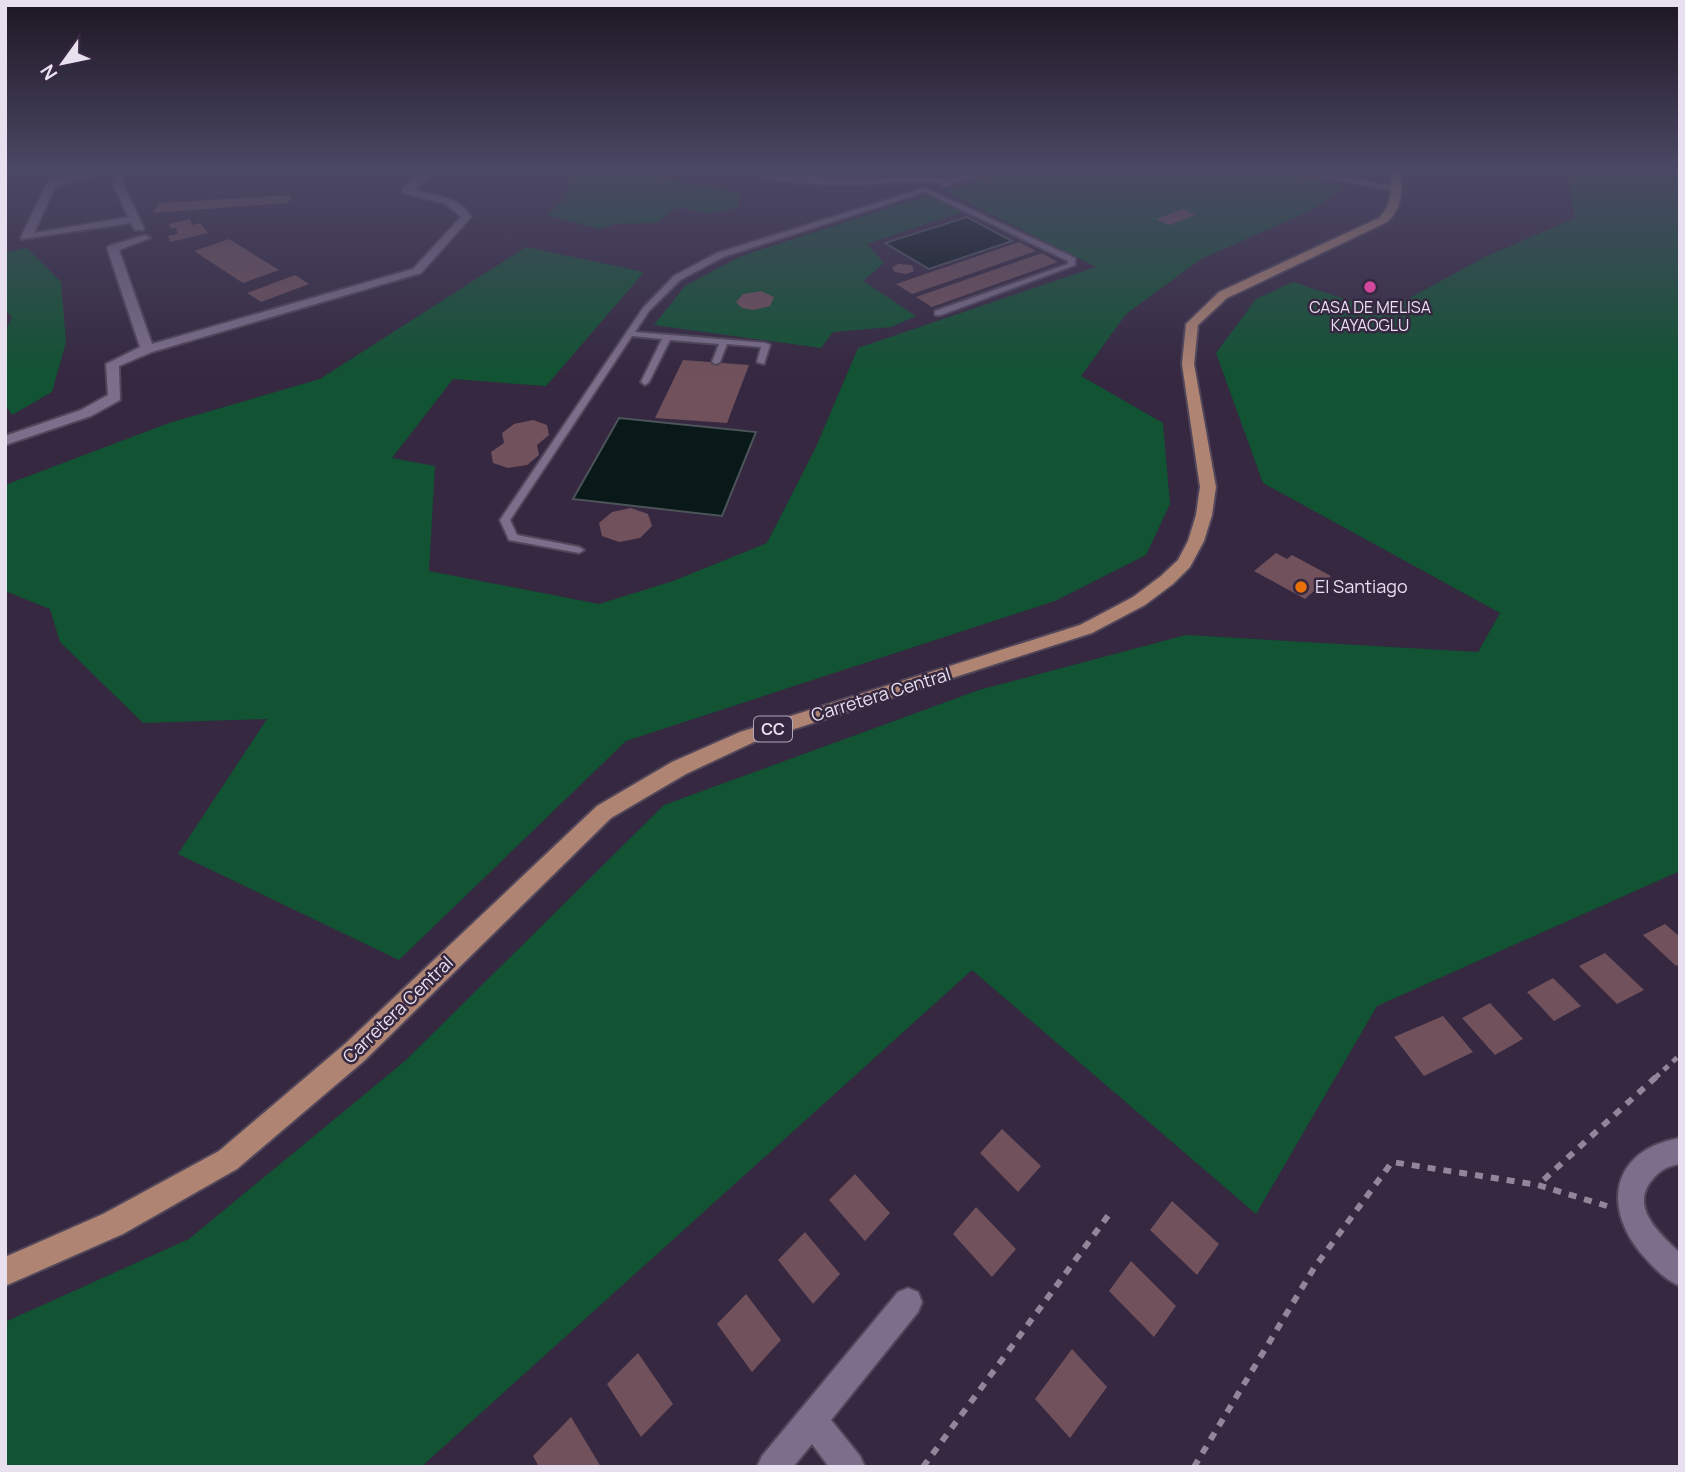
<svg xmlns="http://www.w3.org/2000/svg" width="1685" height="1472" font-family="Manrope,sans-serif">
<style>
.green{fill:#115332}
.water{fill:#09191a;stroke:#4c545a;stroke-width:2}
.building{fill:#71515b}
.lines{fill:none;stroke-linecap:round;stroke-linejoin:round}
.service-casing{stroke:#51465a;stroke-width:4}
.minor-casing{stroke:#51465a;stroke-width:4}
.primary-casing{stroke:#51465a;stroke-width:4}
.path-far1{stroke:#91869a;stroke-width:5;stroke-dasharray:6 6;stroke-linecap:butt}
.path{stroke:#91869a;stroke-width:6;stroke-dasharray:8 8;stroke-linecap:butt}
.service{fill:#7d6f8b;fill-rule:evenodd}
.minor{fill:#7d6f8b;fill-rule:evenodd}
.primary{fill:#af8473;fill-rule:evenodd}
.hotel-dot{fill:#d1479c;stroke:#352840;stroke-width:2.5}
.food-dot{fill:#e8710a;stroke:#352840;stroke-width:2.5}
.labels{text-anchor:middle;stroke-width:5;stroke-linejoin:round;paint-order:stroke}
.far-poi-label{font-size:16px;fill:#e8dfef;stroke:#352840}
.shield{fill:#352840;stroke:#b2a8ba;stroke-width:2}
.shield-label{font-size:16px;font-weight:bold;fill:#e8dfef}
.poi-label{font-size:18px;fill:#e8dfef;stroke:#352840;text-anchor:start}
.street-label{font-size:18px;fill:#e8dfef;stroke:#352840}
</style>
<rect width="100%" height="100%" fill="#352840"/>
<path class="green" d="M604,171H629L740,193L737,208L709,214L677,207L657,223L616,224L600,229L547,215L567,197L568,179Z
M1010,171H1267L1343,186L1314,209L1201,259L1126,314L1081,376L1163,423L1170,504L1146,555L1055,601L626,741L399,960L178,854L267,719L143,723L60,642L50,609L5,591V485L169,423L320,379L526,247L644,272L546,386L453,379L392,458L435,466L429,571L599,604L673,581L767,543L816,447L858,348L1096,267L945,191Z
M1608,171H1680V871L1377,1006L1256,1214L972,970L421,1467H5V1322L189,1239L405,1061L664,805L979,690L1186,635L1478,652L1500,613L1263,483L1216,353L1256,299L1293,282L1384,312L1485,257L1575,218L1568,176Z
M929,195L962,212L867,244L884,263L863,281L916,316L891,327L833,332L821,348L654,325L685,286L741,256Z
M27,248L61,282L66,342L52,392L12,415L5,404V332L12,317L5,311V253Z"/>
<path class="water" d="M967,217L1012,241L929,269L885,243Z
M619,418L756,432L722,516L573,499Z"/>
<path class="building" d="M292,195L288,203L153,213L159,203Z
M1183,209L1196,215L1169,225L1156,219Z
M190,219L192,225L200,223L208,233L170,242L168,236L178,234L176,228L171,229L169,224Z
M229,239L279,270L243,283L194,251Z
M1019,242L1036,251L912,294L896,284Z
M1042,253L1058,262L932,307L916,297Z
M898,264L912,265L914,271L906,274L895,272L892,268Z
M295,275L309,284L261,302L247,293Z
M761,291L774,297L770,306L753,310L742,308L736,302L743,294Z
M683,360L749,365L727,423L655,418Z
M533,420L547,425L549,435L537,445L539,455L527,465L508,468L493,463L491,452L504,443L502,433L514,424Z
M631,508L648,514L652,526L640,538L619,542L602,536L599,523L612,512Z
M1276,553L1287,559L1292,555L1331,576L1305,599L1254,571Z
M1665,924L1680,937V964L1676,966L1643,935Z
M1605,953L1644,990L1617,1004L1579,966Z
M1553,978L1581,1006L1554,1021L1527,992Z
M1490,1003L1523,1039L1495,1055L1462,1018Z
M1443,1016L1473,1052L1424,1076L1394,1037Z
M1002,1129L1041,1166L1018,1192L980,1153Z
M855,1174L890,1213L865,1241L829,1200Z
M1172,1201L1219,1244L1197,1275L1150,1230Z
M976,1207L1016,1249L992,1277L953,1234Z
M805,1232L840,1274L813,1304L778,1260Z
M1131,1261L1176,1306L1154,1337L1109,1291Z
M746,1294L781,1340L752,1372L717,1324Z
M1072,1349L1107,1387L1070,1438L1035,1399Z
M638,1353L673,1404L641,1437L607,1384Z
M571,1417L601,1467H539L533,1456Z"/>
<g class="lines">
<g class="service-casing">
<path id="service" d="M149,171H156L153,173Z
M1540,171H1585L1582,173H1543Z
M925,188L1075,258V265L941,315H935V311L1068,264V261L925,192L723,257L680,280L649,311L635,332L766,343L770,345L764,364L757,362L761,347L727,344L720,362L716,364L712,362L719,344L670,340L649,382L645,385L641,382L662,339L632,336L510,520L517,535L579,547L584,550L579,553L509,540L500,520L643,308L674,276L717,253Z"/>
</g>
<g class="minor-casing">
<path id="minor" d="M104,171L55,187L34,233L128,217L113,184L114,171H124L123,184L144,228L143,230H135L131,223L22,239L21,237L47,183L75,172Z
M423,171H433L414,190C435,197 459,195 471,217L421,273L152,352L119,366L120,400L91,416L5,445V436L81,410L108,395L106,364L140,347L107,248L109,246L145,235L150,238L119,250L152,344L413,269L461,217L446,204L403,193V189Z
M749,171L838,178H954L978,171H992L944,187L938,182C894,181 784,193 749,171Z
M1291,171H1312L1402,188L1397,191Z
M1680,1138V1164C1668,1166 1660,1170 1652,1180C1629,1207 1660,1234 1680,1253V1286C1666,1280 1656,1270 1646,1259C1601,1211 1609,1150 1680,1138Z
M908,1288L918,1292L922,1302L918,1312L831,1420L860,1456L865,1467H829L812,1444L793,1467H757L762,1456L898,1292Z"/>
</g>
<g class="primary-casing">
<path id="primary" d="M1390,171H1400C1402,192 1403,207 1387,222L1227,298L1198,325L1194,364L1216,487L1212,515L1204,541L1190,567L1173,584L1145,605L1092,633L754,742L686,774L611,818L364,1061L237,1169L123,1234L5,1286V1257L103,1214L219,1151L346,1043L597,806L672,762L740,732L1080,625L1133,597L1161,576L1178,560L1188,541L1196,515L1200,487L1182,364L1186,324L1219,292L1379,218C1393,204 1392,189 1390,171Z"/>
</g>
<path class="path-far1" d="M1655,1078L1680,1055"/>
<path class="path" d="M1607,1206L1538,1185L1657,1076
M923,1467L1110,1213
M1194,1467L1314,1268L1392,1162L1538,1185"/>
<use href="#service" class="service"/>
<use href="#minor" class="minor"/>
<use href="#primary" class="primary"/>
</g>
<linearGradient id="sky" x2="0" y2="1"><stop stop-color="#1d1623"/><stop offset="0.45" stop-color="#4b4864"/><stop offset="1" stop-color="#4b4864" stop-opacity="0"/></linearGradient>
<rect width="1685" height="377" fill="url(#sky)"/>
<circle class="hotel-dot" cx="1370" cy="287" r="7"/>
<circle class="food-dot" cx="1301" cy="587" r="7"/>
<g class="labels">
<g class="far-poi-label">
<text x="1370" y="313">CASA DE MELISA<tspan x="1370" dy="18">KAYAOGLU</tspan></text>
</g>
<rect class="shield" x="754" y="716.5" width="38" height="25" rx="5"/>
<g class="shield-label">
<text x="773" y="735">CC</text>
</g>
<g class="poi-label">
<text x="1315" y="593">El Santiago</text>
</g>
<g class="street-label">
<text transform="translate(881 695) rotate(-17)" y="6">Carretera Central</text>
<text transform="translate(398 1010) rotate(-44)" y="6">Carretera Central</text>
</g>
</g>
<rect width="1685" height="1472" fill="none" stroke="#e8dfef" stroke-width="14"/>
<g transform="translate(63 63) rotate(237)" stroke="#352840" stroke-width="5" paint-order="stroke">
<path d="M0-5L12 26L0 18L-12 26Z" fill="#e8dfef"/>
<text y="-10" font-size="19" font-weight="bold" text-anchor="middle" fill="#e8dfef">N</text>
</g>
</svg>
